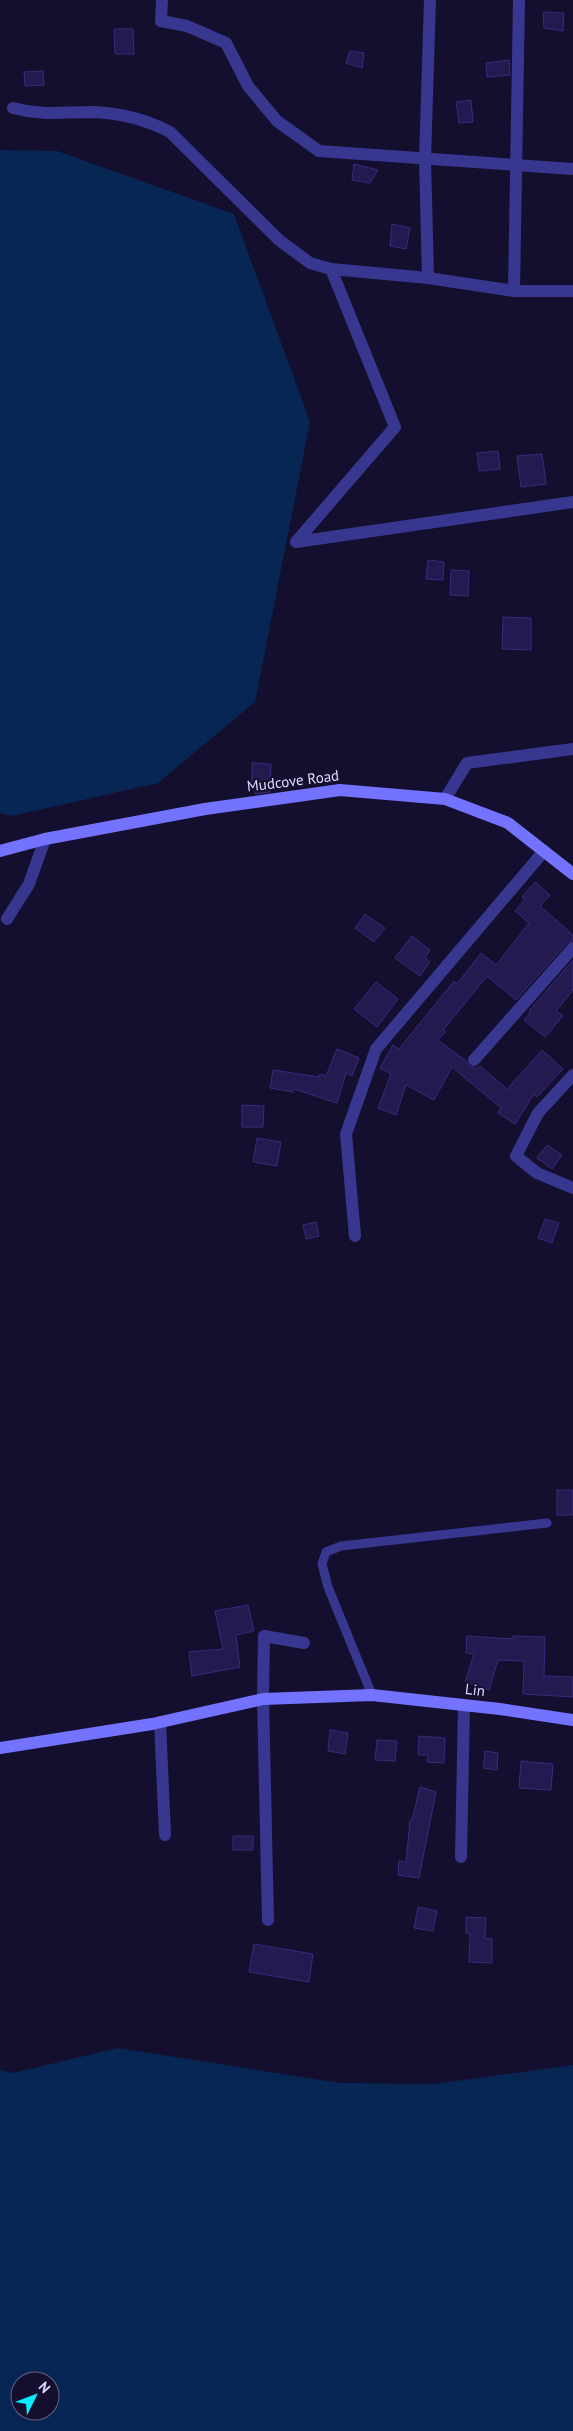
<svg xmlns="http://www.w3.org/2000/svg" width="573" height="2431" font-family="'PT Sans',sans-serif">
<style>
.water{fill:#082654;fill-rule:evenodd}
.building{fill:#241a50;stroke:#392a7e}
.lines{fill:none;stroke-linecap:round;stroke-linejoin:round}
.lane{stroke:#383790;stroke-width:9}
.street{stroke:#383790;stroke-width:12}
.secondary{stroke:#7473ff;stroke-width:12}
.labels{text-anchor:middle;stroke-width:4;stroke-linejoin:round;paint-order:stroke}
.street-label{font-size:15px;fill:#dfdcff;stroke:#140f2e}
</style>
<rect width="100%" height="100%" fill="#140f2e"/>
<path class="water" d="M0,150L57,151L234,214L310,422L255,702L158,783L12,816L0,813Z
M118,2048L340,2083L434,2084L573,2065V2431H0V2070L13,2073ZM20,2381H50V2411H20Z"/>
<path class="building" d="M543,12L564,13L563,31L544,28Z
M114,29H133L134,54H115Z
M350,51L364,53L362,68L346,63Z
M509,60L510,75L487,77L486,63Z
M43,71L44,85L25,86L24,72Z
M471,100L473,122L459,123L456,102Z
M354,164L378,170L370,183L352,180Z
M392,224L410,228L406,249L390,246Z
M498,451L500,469L479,471L477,453Z
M542,454L546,484L521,487L517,456Z
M428,560L444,562L443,580L426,579Z
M451,570L469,571L468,596L450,595Z
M503,617L531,618V650L502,649Z
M252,763L271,764L270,792L255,794V781H252Z
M535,882L550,895L540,906L573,935V940L567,943L516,1000L487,976L443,1030L445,1032L438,1040L466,1061L469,1066L477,1069L480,1066L507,1089L542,1050L563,1069L537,1097L534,1094L515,1124L498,1113L501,1108L452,1067L434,1100L406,1085L396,1115L378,1108L391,1074L380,1068L393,1045L399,1049L454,981L457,984L481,953L496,965L529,923L515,911L525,899L522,897Z
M365,914L385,928L374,942L355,928Z
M412,936L430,950L425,958L430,962L420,976L395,958Z
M573,960V990L556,1011L563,1016L545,1037L524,1020L531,1012L529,1011Z
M376,982L398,999L377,1027L354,1009Z
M337,1049L359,1058L352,1076L346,1073L337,1103L294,1089L293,1092L270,1088L273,1070L319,1077L320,1074L326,1076Z
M242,1105L264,1106L263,1127H242Z
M257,1138L281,1142L277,1166L253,1162Z
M547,1145L562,1155L552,1169L537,1158Z
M545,1219L559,1223L552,1243L538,1238Z
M316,1222L319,1236L306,1239L303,1225Z
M557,1490H573V1515H557Z
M248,1605L254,1631L236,1635L240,1667L192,1676L189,1652L223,1649L215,1611Z
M467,1636L513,1639V1636L545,1637L544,1676L573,1677V1697L523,1694L524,1661L498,1660L489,1690L465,1682L474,1654L466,1653Z
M330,1730L348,1733L345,1754L328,1751Z
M419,1736L445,1738L444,1763L427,1762L428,1755H418Z
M377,1740L397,1741L395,1761L375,1760Z
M485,1751L498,1753L497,1770L483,1768Z
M521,1761L553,1764L551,1790L519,1788Z
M420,1787L436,1792L419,1878L398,1875L399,1861L406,1862L410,1820H412Z
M233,1836H253V1850H233Z
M418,1907L437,1911L433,1931L414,1928Z
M466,1917L486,1918L485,1938L492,1939V1963L469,1962L470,1933H466Z
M254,1944L313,1954L309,1982L249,1972Z"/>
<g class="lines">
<path class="lane" d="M372,1695L328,1587L322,1564L326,1552L341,1546L547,1523"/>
<path class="street" d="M162,0L161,21L187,26L226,43L248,86L277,121L319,151L573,169
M13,108C43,116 62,112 93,112C119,113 147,120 170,132L279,240L310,263L331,269L395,427L296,542
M331,269L428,278L514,291H573
M428,278L425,159L430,0
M514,291L519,0
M296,542L573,502
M445,799L467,763L573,749
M7,919L29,884L45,839
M474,1060L573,948
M573,1075L538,1113L516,1156L537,1173L573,1188
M355,1236L346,1134L376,1049L544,851
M160,1722L165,1835
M461,1857L464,1705
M268,1920L263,1699L264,1636L304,1643"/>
<path class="secondary" d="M0,851L45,839L205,809L340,790L445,799L508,823L573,874
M0,1748L152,1724L263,1699L372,1695L500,1709L573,1720"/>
</g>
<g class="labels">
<g class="street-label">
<text transform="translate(293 781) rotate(-7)" y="5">Mudcove Road</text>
<text transform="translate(475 1690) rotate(7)" y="5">Lin</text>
</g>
</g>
<g transform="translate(35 2396) rotate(48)"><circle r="24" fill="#140f2e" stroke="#656182"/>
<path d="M0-4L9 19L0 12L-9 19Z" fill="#08ecff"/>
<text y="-8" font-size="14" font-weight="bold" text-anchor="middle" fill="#dfdcff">N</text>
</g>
</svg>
